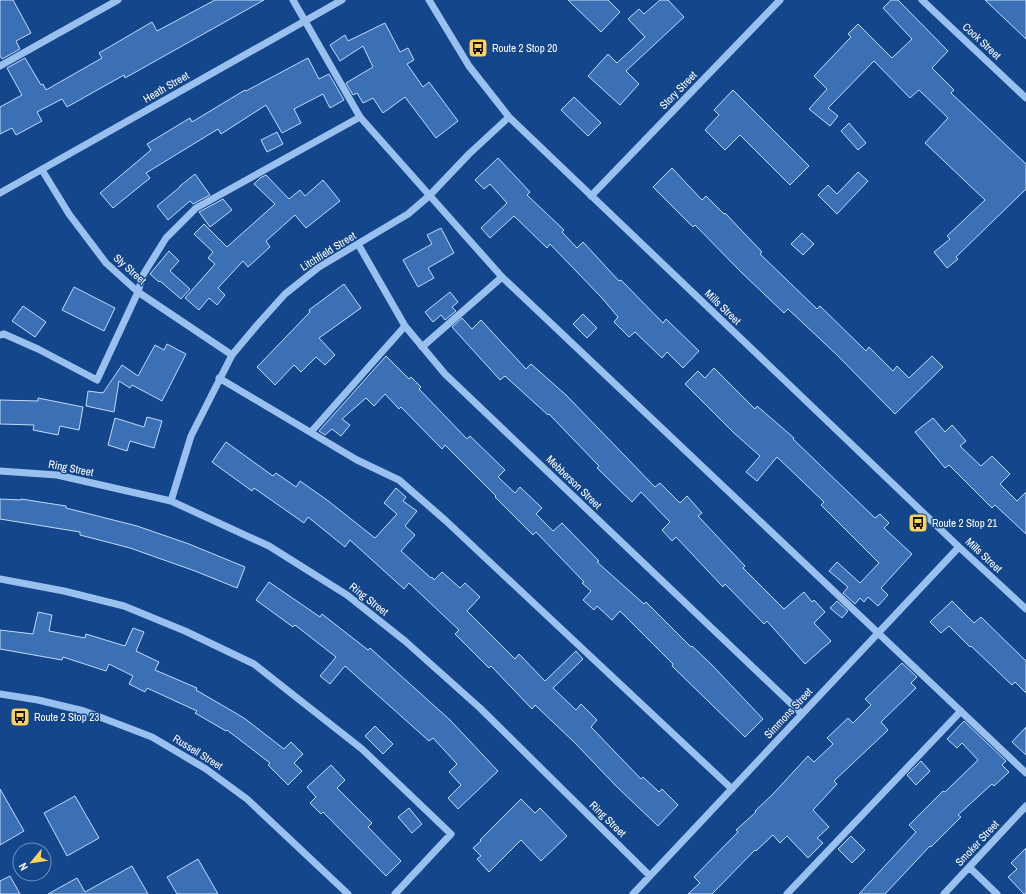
<svg xmlns="http://www.w3.org/2000/svg" width="1026" height="894" font-family="'Archivo Narrow',sans-serif">
<style>
.building{fill:#3c70b4;stroke:#c1dbfc}
.lines{fill:none;stroke-linecap:round;stroke-linejoin:round}
.minor{stroke:#9ac0f0;stroke-width:7}
.labels{text-anchor:middle;stroke-width:3;stroke-linejoin:round;paint-order:stroke}
.street-label{font-size:11px;fill:#fff;stroke:#13468b}
.poi-label{font-size:11px;fill:#fff;stroke:#13468b;text-anchor:start}
</style>
<rect width="100%" height="100%" fill="#13468b"/>
<path class="building" d="M0,0H13L31,33L16,41L20,49L2,59L0,56Z
M215,0H264L125,78L124,75L67,107L62,99L37,112L42,121L16,135L12,128L0,134V107L22,95L7,68L25,58L41,85L43,84L46,90L102,58L99,53L152,22L157,31Z
M568,0H608L620,12L601,32Z
M660,0H668L684,17L626,71L639,84L620,105L588,76L608,54L617,63L645,37L628,19L639,9L644,14Z
M891,0H898L948,51L932,68L954,90L951,93L1026,164V189L956,257L958,259L947,268L934,252L950,239L947,236L985,200L925,143L948,118L919,90L910,98L874,61L828,108L838,116L830,126L809,109L827,89L814,76L851,37L848,34L858,24L892,58L912,39L883,8Z
M985,0H1026V39L1005,19Z
M385,23L400,52L408,48L414,60L407,64L423,87L429,82L458,121L436,138L405,97L383,113L373,98L363,103L357,93L353,95L346,83L373,67L363,46L340,61L330,45L345,35L348,41Z
M308,58L319,79L329,74L344,100L330,108L323,94L294,109L301,123L282,133L266,105L221,134L218,129L146,173L150,178L113,208L100,193L151,150L147,144L190,118L192,122L245,90L246,91Z
M733,90L809,166L790,185L740,135L725,150L705,130L719,115L714,110Z
M574,97L601,123L588,136L561,110Z
M849,123L866,143L858,150L841,131Z
M277,132L283,144L267,152L261,140Z
M498,158L530,192L527,195L564,230L562,232L577,248L583,242L619,281L621,280L663,323L666,319L699,351L683,368L667,352L662,358L635,332L629,337L614,322L618,317L602,298L550,244L547,248L514,216L490,238L481,228L507,203L490,184L484,189L475,180Z
M672,168L702,200L706,196L724,214L725,213L762,252L760,254L817,309L820,306L866,351L869,347L893,371L897,366L909,378L932,356L943,367L895,414L836,354L788,309L784,313L741,272L695,225L693,227L653,187Z
M858,172L868,181L837,214L818,195L828,185L837,194Z
M195,174L210,195L193,204L190,201L168,220L157,206L180,187V186Z
M266,175L289,199L300,190L305,196L323,180L340,201L306,228L295,215L266,241L270,247L248,267L243,261L218,288L225,295L217,305L209,298L199,310L185,298L215,264L208,258L213,252L194,234L204,224L227,247L275,204L254,184L260,178Z
M223,199L232,210L210,227L199,212Z
M441,228L454,253L428,268L434,278L418,287L403,260L432,244L427,235Z
M802,233L814,244L803,255L791,244Z
M169,251L179,261L170,271L190,289L181,299L160,281L159,282L150,274Z
M344,284L361,308L319,338L335,355L325,365L316,357L301,372L294,365L275,385L257,367L310,312L309,310Z
M74,287L115,308L104,331L62,310Z
M450,292L458,302L452,307L456,311L445,320L441,315L433,322L425,312Z
M23,306L46,322L35,337L12,321Z
M583,314L597,328L587,338L573,324Z
M462,318L472,329L481,320L526,369L531,364L566,395L655,487L660,483L680,503L687,496L702,513L698,516L745,566L743,568L784,609L804,592L812,602L814,600L825,612L814,623L831,641L805,664L767,621L764,624L725,584L723,587L676,537L672,541L662,530L670,522L641,492L632,502L597,468L599,466L549,414L548,415L505,376L500,380L452,327Z
M167,344L186,354L162,401L132,385L130,388L119,381L114,412L86,406L88,391L103,393L122,365L138,376L155,345L164,350Z
M386,356L409,379L411,377L421,387L419,389L467,439L470,436L505,470L498,477L515,493L520,487L542,508L536,514L553,531L562,523L599,561L597,562L644,604L646,602L691,647L692,646L712,665L763,719L745,737L672,666L673,664L620,611L612,620L597,606L594,610L583,600L591,591L582,583L584,582L536,532L533,535L495,497L496,496L445,445L442,449L401,407L399,409L385,394L374,406L366,398L342,419L350,425L341,436L332,429L325,435L319,431Z
M714,368L755,409L757,406L794,438L793,439L875,518L880,514L889,523L884,528L912,554L881,588L888,595L878,606L868,597L864,602L860,598L855,604L843,593L848,587L829,571L837,562L860,583L879,563L821,505L824,502L777,457L757,481L746,472L760,456L734,433L685,384L698,371L705,378Z
M38,398L83,407L79,430L60,426L58,435L33,430L34,425L0,424V400L38,401Z
M147,417L162,421L154,448L130,441L127,451L108,445L115,418L144,427Z
M933,418L945,432L952,425L966,441L960,446L981,466L992,456L1010,474L1000,484L1017,501L1026,492V534L995,505L992,508L949,465L945,468L915,432Z
M226,442L273,476L276,473L296,487L300,481L327,500L375,538L397,514L384,503L396,488L406,497L403,501L417,511L405,526L415,535L401,551L431,578L432,577L434,580L442,572L460,588L465,583L480,597L467,611L515,659L519,654L545,681L576,651L583,659L553,688L576,710L581,704L597,720L591,727L641,779L643,777L659,792L662,789L678,805L658,826L616,786L575,743L535,705L532,709L491,666L489,668L455,634L459,630L409,583L404,589L350,540L345,547L308,517L304,523L254,488L252,491L212,462Z
M0,499L21,500V499L66,506V508L137,526L189,544L245,567L237,588L195,571L130,548L80,535V532L0,519Z
M269,582L320,617L322,614L368,650L370,648L450,720L498,771L458,809L448,798L461,785L449,772L457,764L433,738L429,741L345,666L330,684L320,676L336,657L295,625L293,627L256,600Z
M837,601L848,611L842,618L830,608Z
M952,601L974,623L981,617L1026,661V693L1015,682L1012,685L971,646L970,647L949,626L941,633L930,622Z
M38,612L52,615L49,631L85,638L86,634L125,646L133,628L144,632L136,651L159,662L155,670L197,688L196,690L244,718L284,749L291,742L303,754L294,763L302,771L288,785L268,765L270,763L227,730L226,731L195,713L197,711L147,688L145,692L129,684L133,676L109,664L106,671L63,657L62,660L0,649V630L33,634Z
M902,663L917,677L911,683L916,688L881,722L888,730L834,781L837,784L813,810L829,827L817,838L823,843L808,858L787,836L780,843L773,835L756,851L755,850L712,894H688L700,883L694,877L738,832L736,830L756,812L755,811L773,794L808,756L814,762L833,744L827,738L848,718L853,723L871,705L865,699Z
M964,721L1006,761L1002,765L1009,772L994,786L992,784L958,815L961,817L931,847L930,846L885,894H859L916,832L909,825L943,791L945,792L978,760L962,743L957,748L947,739Z
M375,726L393,744L383,754L365,736Z
M1026,727V755L1012,742Z
M921,761L930,771L916,785L907,775Z
M331,765L345,780L337,788L372,823L368,827L401,861L386,876L323,812L321,814L310,803L316,797L307,787Z
M0,789L24,831L0,845Z
M75,796L99,838L67,856L44,813Z
M521,799L535,813L540,808L567,836L541,861L521,840L489,872L477,859L481,856L473,848L481,841L480,840Z
M409,808L422,824L412,833L398,817Z
M851,836L865,850L852,863L838,849Z
M1026,848V894H1024L1008,877L1017,869L1011,863Z
M198,859L218,894H177L167,877Z
M132,866L148,894H48L77,878L85,892Z
M10,876L20,894H0V881Z"/>
<g class="lines">
<path class="minor" d="M293,0L360,117L502,277L1026,773
M429,0L469,66L509,117L959,547L1026,609
M922,0L1026,98
M0,66L118,0
M42,170L69,214L106,263L138,292L232,355
M0,193L342,0
M591,196L780,0
M358,244L405,326L445,374L802,714
M0,335L4,334L38,349L97,380L138,292L143,275L166,238L196,208L360,117
M422,347L502,277
M219,378L357,460L399,480L445,520L732,789
M311,432L405,326
M0,471L57,475L171,501L269,546L347,595L405,641L480,708L650,876
M171,501L191,436L232,355L258,324L285,294L319,267L408,214L429,196L469,154L509,117
M0,579L64,591L124,606L185,631L254,664L362,749L451,834L395,894
M0,694L38,700L84,711L152,737L206,769L247,799L348,894
M970,868L997,894
M633,894L959,547
M787,894L961,711
M944,894L1026,806"/>
</g>
<defs>
<g id="bus-square" transform="scale(1)"><rect x="-9" y="-9" width="18" height="18" rx="4" fill="#ffd25a" stroke="#13468b"/><path d="M-5-6H5V4H4V6H2V4H-2V6H-4V4H-5ZM-3.5-4V0h7V-4ZM-3.5 1.2v1.5H-2V1.2ZM2 1.2v1.5H3.5V1.2Z" fill="#111"/></g>
</defs>
<g fill-rule="evenodd">
<use href="#bus-square" x="478" y="48"/>
<use href="#bus-square" x="918" y="523"/>
<use href="#bus-square" x="20" y="717"/>
</g>
<g class="labels">
<g class="street-label">
<text transform="translate(982 41) rotate(43)" y="4">Cook Street</text>
<text transform="translate(166 87) rotate(-30)" y="4">Heath Street</text>
<text transform="translate(678 90) rotate(-46)" y="4">Story Street</text>
<text transform="translate(328 251) rotate(-32)" y="4">Litchfield Street</text>
<text transform="translate(130 269) rotate(42)" y="4">Sly Street</text>
<text transform="translate(723 307) rotate(44)" y="4">Mills Street</text>
<text transform="translate(71 468) rotate(11)" y="4">Ring Street</text>
<text transform="translate(574 482) rotate(44)" y="4">Mebberson Street</text>
<text transform="translate(984 555) rotate(43)" y="4">Mills Street</text>
<text transform="translate(369 599) rotate(38)" y="4">Ring Street</text>
<text transform="translate(788 713) rotate(-47)" y="4">Simmons Street</text>
<text transform="translate(198 752) rotate(32)" y="4">Russell Street</text>
<text transform="translate(608 819) rotate(44)" y="4">Ring Street</text>
<text transform="translate(977 843) rotate(-47)" y="4">Smoker Street</text>
</g>
<g class="poi-label">
<text x="492" y="52">Route 2 Stop 20</text>
<text x="932" y="527">Route 2 Stop 21</text>
<text x="34" y="721">Route 2 Stop 23</text>
</g>
</g>
<g transform="translate(32 862) rotate(241)"><circle r="19" fill="#13468b" stroke="#7190b9"/>
<path d="M0-3L7 15L0 10L-7 15Z" fill="#ffd25a"/>
<text y="-6" font-size="11" font-weight="bold" text-anchor="middle" fill="#ffffff">N</text>
</g>
</svg>
